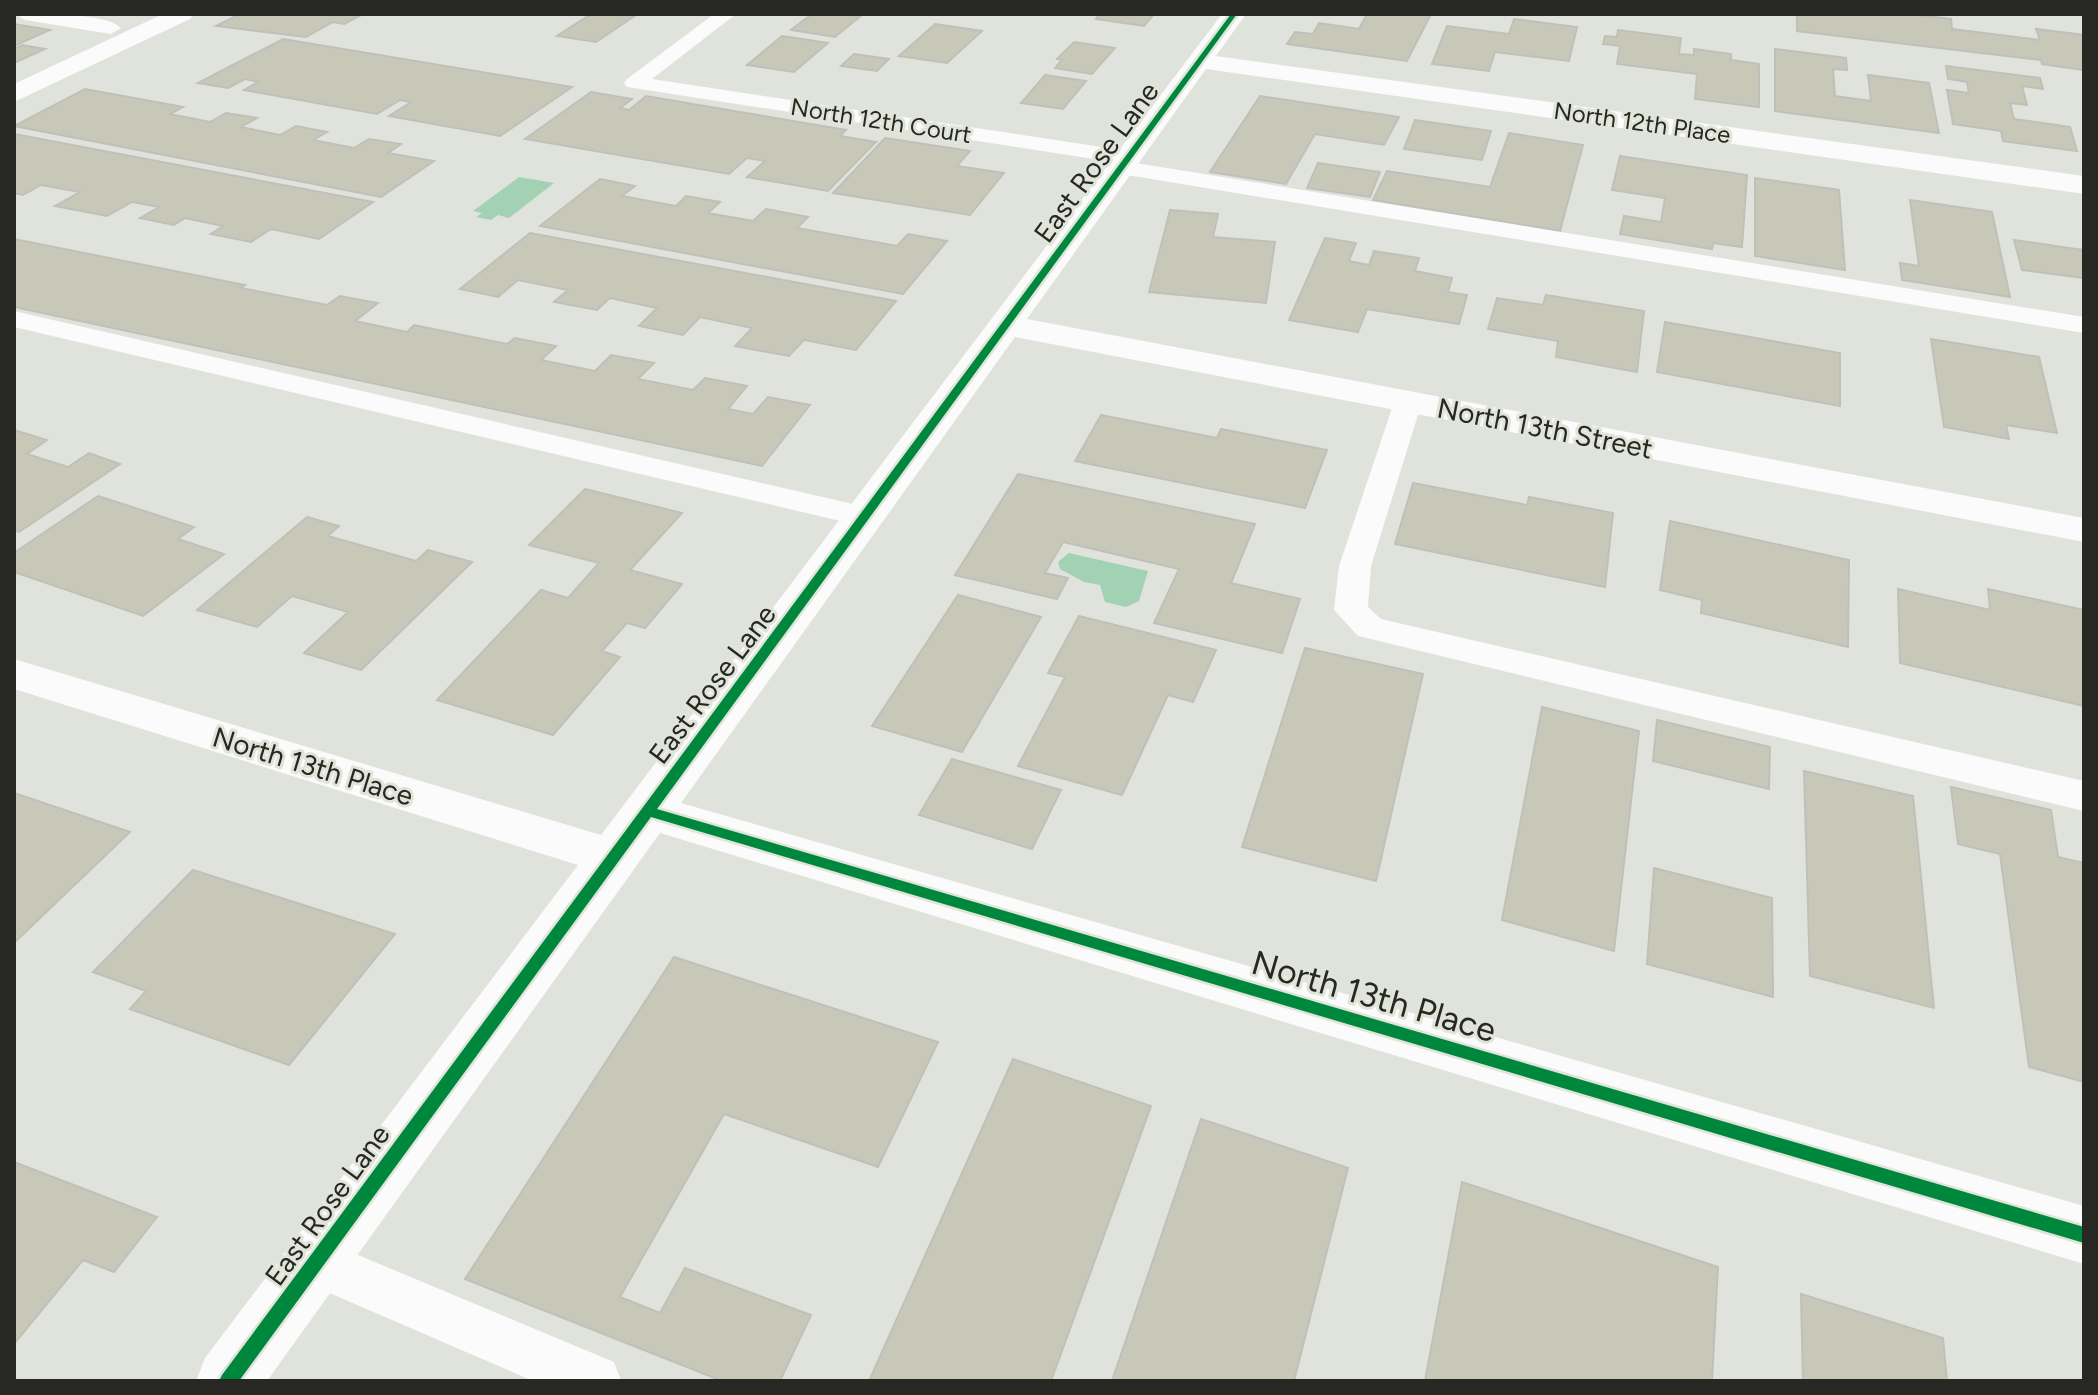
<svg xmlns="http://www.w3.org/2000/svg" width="2098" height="1395" font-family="Figtree,sans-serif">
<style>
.water{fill:#a2d1b3}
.building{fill:#c8c8b8;stroke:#c0c0bb;stroke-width:2}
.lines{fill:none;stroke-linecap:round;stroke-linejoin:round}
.lane{fill:#fafbfa;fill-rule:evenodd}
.street{fill:#fafbfa;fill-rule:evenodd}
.cycleway-casing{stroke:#e1e5d9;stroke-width:5}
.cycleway{fill:#00873e;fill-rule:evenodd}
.labels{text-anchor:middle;stroke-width:6;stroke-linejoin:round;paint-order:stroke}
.far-street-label{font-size:24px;fill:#272824;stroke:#e1e5d9}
.street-label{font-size:28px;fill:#272824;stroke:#e1e5d9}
.near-street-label{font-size:34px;fill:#272824;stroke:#e1e5d9}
</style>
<rect width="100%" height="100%" fill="#e0e2dc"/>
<path class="water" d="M519,177L554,183L509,218L498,215L491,220L476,217L482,213L473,211Z
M1069,553L1148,571L1139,601L1126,607L1105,602L1100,585L1084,582L1060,569L1058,562Z"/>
<path class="building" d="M240,14H363L344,24L333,22L306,37L216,26Z
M591,14H630L636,15L596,42L557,36Z
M812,14H863L835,37L791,30Z
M1100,14H1154L1144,26L1096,19Z
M1367,14H1431L1407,61L1287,44L1295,32L1313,34L1319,23L1359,29Z
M1797,14H1909L1951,19L1952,29L2040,40L2036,29L2084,35V70L2042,64L2041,60L1797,31Z
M1514,19L1577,27L1569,61L1495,52L1489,71L1432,64L1447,26L1509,34Z
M14,24L50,30L14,46Z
M935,24L982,31L947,63L899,56Z
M1618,30L1681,38L1679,54L1694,55V49L1731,54V60L1759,64V107L1695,99L1697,74L1617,64L1620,46L1603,44L1605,36L1617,37Z
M782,36L828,43L794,72L747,65Z
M283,39L572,87L500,136L389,116L411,102L400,100L377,114L244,90L258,82L245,79L228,88L198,83Z
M1074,42L1115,48L1092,74L1055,68L1062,60L1057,59Z
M22,45L45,49L14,63V49Z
M1775,49L1846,58L1847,70L1833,69L1835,96L1871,101L1868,75L1929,83L1939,133L1775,111Z
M854,54L889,59L877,71L841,66Z
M1946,66L2040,78L2043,89L2022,86L2027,105L2010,103L2014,119L2070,127L2077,151L2003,141L2001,131L1953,124L1947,90L1969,93L1967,82L1948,79Z
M1045,75L1086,81L1063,109L1021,103Z
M85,89L183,107L170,114L210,122L226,113L257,118L241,127L280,135L296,126L327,132L313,140L354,148L369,139L401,144L388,153L434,161L381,197L14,126Z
M591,92L632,99L620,108L629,110L646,96L846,130L840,136L876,142L828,191L747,177L765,161L747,158L729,174L525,139Z
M1260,96L1399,117L1384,145L1315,134L1286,184L1210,172Z
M1415,120L1491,131L1482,160L1404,149Z
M1509,133L1583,145L1560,231L1373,200L1387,171L1490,187Z
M14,134L373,202L319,239L271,229L251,242L211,234L223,226L185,218L174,225L140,218L159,207L132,202L107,216L55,206L80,192L41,185L23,195L14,193Z
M885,138L970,151L957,166L1004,173L970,215L833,193Z
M1620,156L1747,175L1742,247L1713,243L1712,249L1620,234L1624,216L1661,222L1665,198L1612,190Z
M1318,163L1380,172L1370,197L1307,188Z
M1755,178L1839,190L1845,270L1755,256Z
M600,179L635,186L622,196L676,206L686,196L720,202L708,213L753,221L766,209L808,217L797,228L897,246L908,234L947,241L903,294L540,226Z
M1910,200L1992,212L2010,297L1902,280L1900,263L1919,266Z
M1170,210L1218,214L1213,237L1275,242L1266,303L1149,292Z
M530,233L896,301L856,350L804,340L789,356L735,346L752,328L700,317L683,335L639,326L657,308L610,298L597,310L554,302L568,290L518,280L498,297L460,289Z
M1325,238L1356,243L1349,261L1369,265L1374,251L1419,258L1415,271L1452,278L1448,292L1467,295L1459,324L1367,309L1358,332L1289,320Z
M14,239L245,285L241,288L327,305L340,296L378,303L355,321L407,332L414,325L507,344L515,338L556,346L541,360L595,371L611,355L654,363L638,379L693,390L705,378L747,386L728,409L753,414L768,397L810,405L762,466L14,307Z
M2014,240L2084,250V278L2022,270Z
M1546,295L1644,311L1637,372L1556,357L1558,341L1488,329L1497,298L1543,305Z
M1665,322L1840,353V406L1657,372Z
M1931,339L2039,357L2057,433L2006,425L2009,439L1944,427Z
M1101,415L1217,438L1221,429L1327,450L1305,508L1075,461Z
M14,430L47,440L27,454L68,467L89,453L120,464L19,532L14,530Z
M1018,474L1255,524L1231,583L1300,599L1282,653L1154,623L1179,569L1063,542L1045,573L1068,578L1057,599L955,575Z
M1413,483L1527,505L1529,497L1613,513L1605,587L1395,544Z
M585,489L682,513L630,570L682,584L645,628L627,623L602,651L620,657L553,735L437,700L541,590L568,598L599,563L529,545Z
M98,496L194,527L178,539L224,554L143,616L14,572V553Z
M307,517L339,526L328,536L416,561L428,550L472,562L361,670L304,653L348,612L292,596L257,627L197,610Z
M1670,521L1849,560L1848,647L1701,613L1702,600L1660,590Z
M1898,589L1990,610L1988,589L2084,610V706L1900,663Z
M958,595L1041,617L962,752L872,726Z
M1079,616L1216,650L1193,702L1168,695L1122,795L1018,766L1065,677L1048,673Z
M1305,648L1423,674L1376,881L1242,847Z
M1542,707L1639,731L1614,951L1502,920Z
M1657,720L1770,747L1769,789L1653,761Z
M952,759L1061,790L1032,849L919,815Z
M1804,771L1913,796L1934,1008L1810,976Z
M1951,787L2051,810L2058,857L2084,863V1082L2029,1067L2000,854L1958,844Z
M14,793L130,832L14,943Z
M1654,868L1772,898L1773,997L1647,964Z
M193,870L395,934L289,1065L130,1009L146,991L93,972Z
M674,957L938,1042L878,1167L724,1114L620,1297L660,1313L685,1268L811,1315L780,1381H722L465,1279Z
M1013,1059L1151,1106L1051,1381H869Z
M1201,1119L1348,1168L1294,1381H1112Z
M14,1162L157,1217L114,1272L83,1260L14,1344Z
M1462,1182L1718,1267L1712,1381H1425Z
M1801,1294L1943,1338L1947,1381H1803Z"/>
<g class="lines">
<path class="lane" d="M15,14C38,14 106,12 121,28L111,34L25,20Z
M714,14H736L652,79L1128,151L1136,153L1139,158L1136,163L2084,317V333L1121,174L1113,172L1110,167L1113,162L627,87L624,83L627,79Z
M14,311L866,507L877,510L882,517L877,524L866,527L14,327Z
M1408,393L1418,396L1422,402L1371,566L1368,607L1381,619L2084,781V811L1358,636L1334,610L1339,566L1394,402L1398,396Z
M315,1237L614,1362L621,1381H533L297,1279L290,1262L297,1245Z"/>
<path class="street" d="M163,14H194L190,19L14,102V84Z
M1222,14H1246L1216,56L2084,176V194L1206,69L1027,319L2084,518V542L1015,337L681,803L2084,1206V1264L660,833L267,1381H196L205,1358L578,865L14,689V659L601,835Z"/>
<g class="cycleway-casing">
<path id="cycleway" d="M1231,14H1237L657,809L2084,1227V1243L651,817L239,1381H219L222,1375Z"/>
</g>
<use href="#cycleway" class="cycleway"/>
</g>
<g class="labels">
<g class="far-street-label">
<text transform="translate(881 121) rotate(9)" y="8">North 12th Court</text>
<text transform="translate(1642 123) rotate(8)" y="8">North 12th Place</text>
</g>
<g class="street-label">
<text transform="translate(1096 162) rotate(-54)" y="10">East Rose Lane</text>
<text transform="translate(1545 428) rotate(11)" y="10">North 13th Street</text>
<text transform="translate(712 684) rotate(-53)" y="10">East Rose Lane</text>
<text transform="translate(313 766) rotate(17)" y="10">North 13th Place</text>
<text transform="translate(327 1205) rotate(-54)" y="10">East Rose Lane</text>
</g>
<g class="near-street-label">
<text transform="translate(1374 996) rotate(16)" y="12">North 13th Place</text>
</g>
</g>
<rect width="2098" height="1395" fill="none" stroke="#272824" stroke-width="32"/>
</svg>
